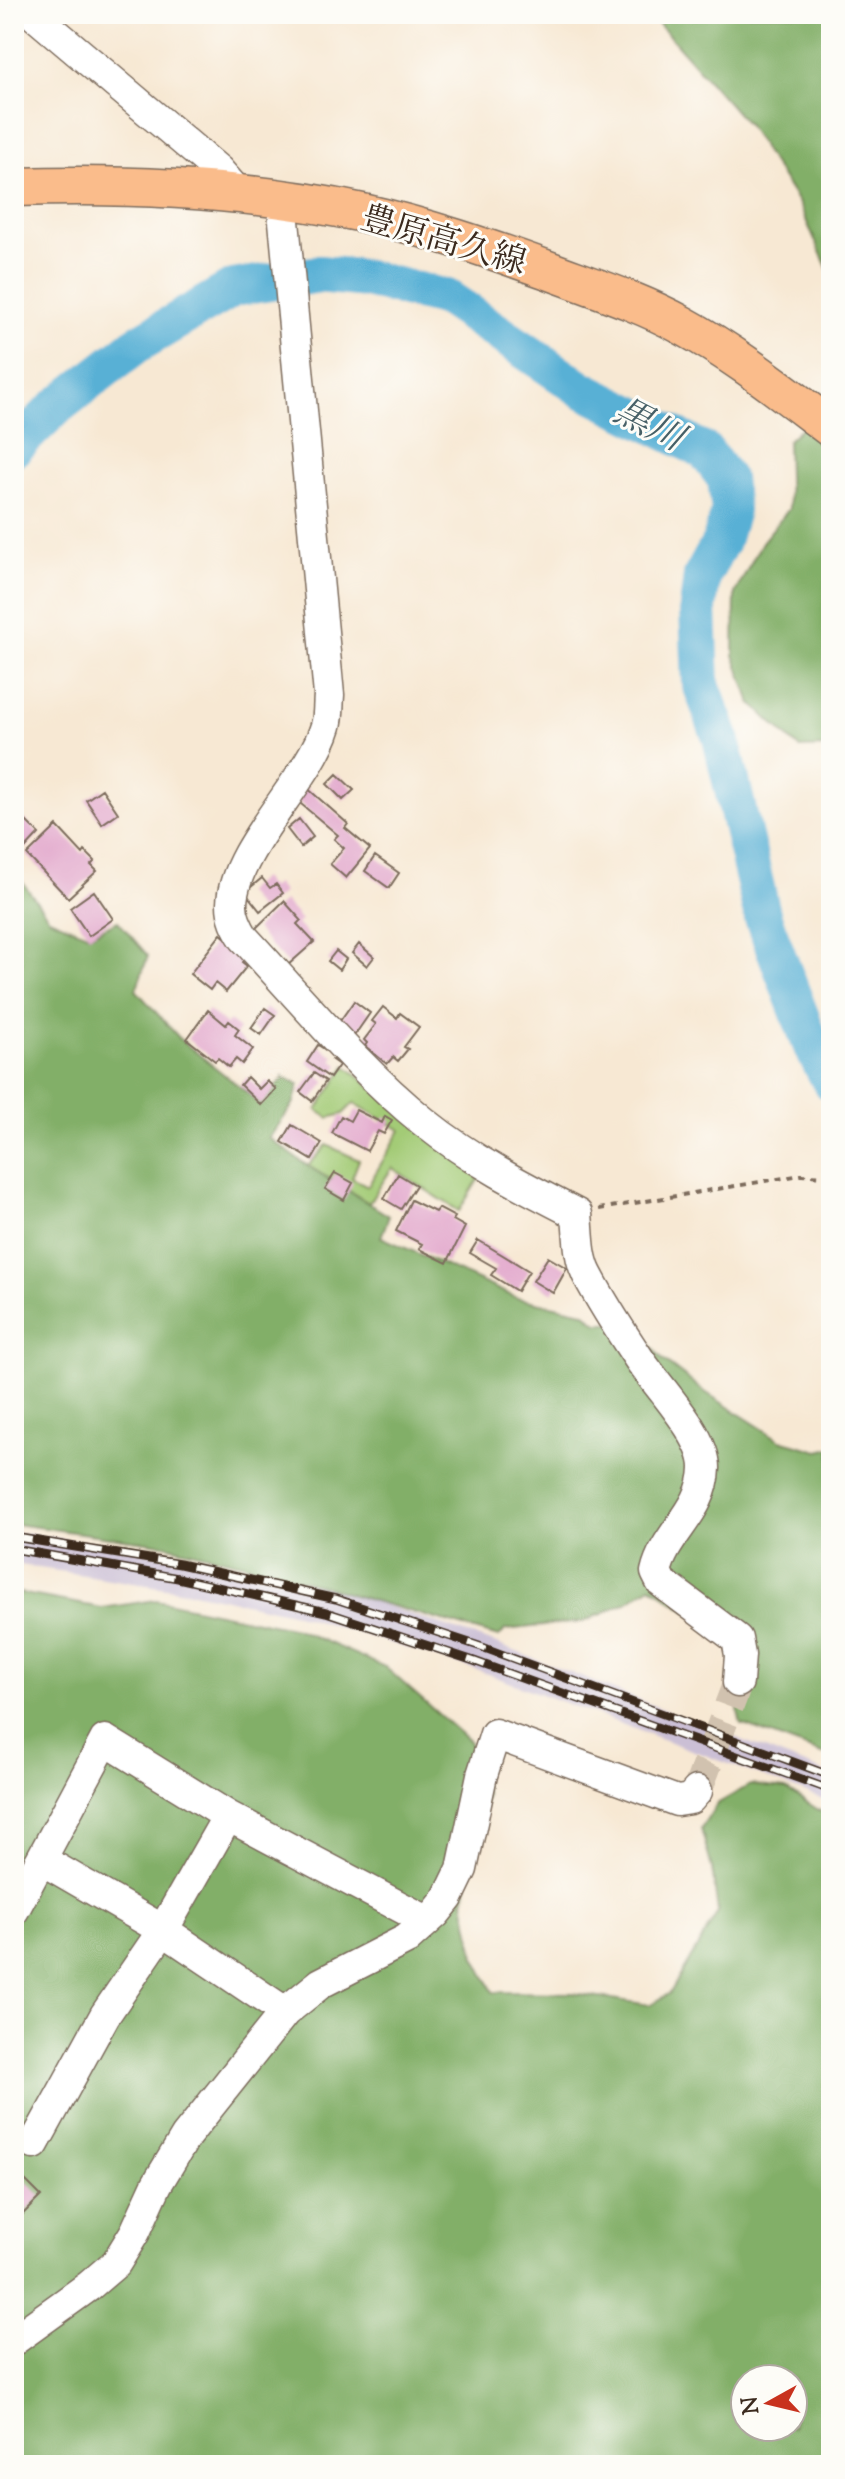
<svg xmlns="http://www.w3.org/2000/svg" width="845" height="2479" font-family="'Sorts Mill Goudy','Noto Serif JP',serif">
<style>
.industrial{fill:#cbbfd5}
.green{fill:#a3cb76;stroke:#6f7a4a;stroke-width:2}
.forest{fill:#82af67;stroke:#5e6c42;stroke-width:2;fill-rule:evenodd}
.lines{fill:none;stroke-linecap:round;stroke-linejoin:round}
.river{stroke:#58b0d5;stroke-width:38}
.building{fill:#e4adcf}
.minor-tunnel{stroke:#d1c2af;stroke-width:30;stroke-dasharray:30 15;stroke-linecap:butt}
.minor-casing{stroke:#7d6c5d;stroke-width:33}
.major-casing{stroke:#7d6c5d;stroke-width:41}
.path{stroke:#7d6c5d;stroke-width:4;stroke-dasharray:6 6;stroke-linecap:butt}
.minor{stroke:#fff;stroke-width:30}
.major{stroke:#fabc8b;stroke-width:38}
.rail-casing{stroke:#3b2a1e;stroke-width:9}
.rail{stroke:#fdfcf7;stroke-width:6;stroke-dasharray:18;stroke-linecap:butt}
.labels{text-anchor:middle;stroke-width:6;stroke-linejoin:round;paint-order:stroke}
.street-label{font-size:34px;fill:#3b2a1e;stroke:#fdfcf7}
.water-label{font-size:36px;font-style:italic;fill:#476067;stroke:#fdfcf7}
</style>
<rect width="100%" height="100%" fill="#fdfcf7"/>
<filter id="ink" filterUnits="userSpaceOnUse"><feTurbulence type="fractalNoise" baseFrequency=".0125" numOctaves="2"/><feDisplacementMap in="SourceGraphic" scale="16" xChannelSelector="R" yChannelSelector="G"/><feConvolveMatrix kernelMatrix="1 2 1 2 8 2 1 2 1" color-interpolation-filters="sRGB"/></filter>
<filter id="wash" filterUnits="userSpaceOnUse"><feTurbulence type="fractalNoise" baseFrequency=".006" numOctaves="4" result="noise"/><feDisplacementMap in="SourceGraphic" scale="32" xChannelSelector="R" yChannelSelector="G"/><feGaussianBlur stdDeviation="1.8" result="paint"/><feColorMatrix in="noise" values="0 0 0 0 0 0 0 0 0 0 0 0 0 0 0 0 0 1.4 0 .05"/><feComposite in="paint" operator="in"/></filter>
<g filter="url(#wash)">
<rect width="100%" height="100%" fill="#f7e8d3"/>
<path class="industrial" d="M14,1532L114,1546L340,1590L494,1643L831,1775V1802L474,1669L296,1614L198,1593L14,1564Z"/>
<path class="green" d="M346,1066L481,1175L459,1211L392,1168L369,1203L308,1166L327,1145L359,1160L352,1178L368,1186L401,1130L354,1103L343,1114L329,1118L317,1110Z"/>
<path class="forest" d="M650,14H831V276L798,202L747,124Z
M803,426L831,455V747L799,748L751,703L734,655L735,593L762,542L789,509L787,441Z
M14,871L49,918L89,935L118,921L148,956L136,990L182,1041L260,1103L284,1078L299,1084L293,1105L269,1138L308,1166L389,1216L381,1237L517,1298L584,1312L597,1323L631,1322L663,1360L702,1390L780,1440L819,1451L831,1448V1757L741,1724L738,1712L748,1652L651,1586L627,1602L586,1621L505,1630L499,1637L253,1566L161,1544L14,1524Z
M14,1592L102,1608L156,1600L296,1629L385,1667L470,1742L486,1794L464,1901L475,1957L493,1992L573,1993L650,2005L670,1993L718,1912L712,1868L701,1829L717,1804L750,1785L786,1789L831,1818V2465H14ZM745,2379H793V2427H745Z"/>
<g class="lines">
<path class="river" d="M14,448L54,409L136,345L233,288L319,274L367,279L447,298L582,389L705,451L726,479L730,510L721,541L702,576L698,608L701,684L721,738L763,918L812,1047L831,1082"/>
</g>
<g id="blocks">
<path class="building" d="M337,774L354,790L343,800L327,784Z
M306,787L348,824L345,828L370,849L346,878L330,864L344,848L334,839L338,835L295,799Z
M102,789L118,813L102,824L86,800Z
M24,819L39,834L24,850L14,840V830Z
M299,819L313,837L301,847L287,829Z
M57,826L83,854L85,851L95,861L91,865L97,871L68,898L27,855Z
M375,856L399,873L389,888L365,871Z
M262,878L270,888L276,884L283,893L260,911L245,892Z
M94,891L113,919L89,936L70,908Z
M284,901L301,920L297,924L314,942L288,965L255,929Z
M221,934L247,955L242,962L247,966L226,992L215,983L210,990L190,974Z
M359,944L374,957L367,966L352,953Z
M336,951L346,959L339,970L328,961Z
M354,1001L370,1013L352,1039L335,1028Z
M383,1007L397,1018L400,1013L419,1027L404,1047L408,1049L398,1061L393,1057L387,1064L365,1046L367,1043L364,1040L376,1024L372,1021Z
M265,1008L275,1015L261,1035L251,1028Z
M208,1010L226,1025L229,1021L239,1029L235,1035L253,1049L242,1064L236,1059L229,1067L218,1058L215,1061L187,1039Z
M318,1045L335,1056L332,1060L339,1065L330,1078L307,1062Z
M314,1073L326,1081L312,1101L300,1092Z
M247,1077L259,1089L267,1081L276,1089L261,1105L240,1085Z
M356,1110L382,1123L385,1116L392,1120L384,1134L378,1131L367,1151L332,1133L341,1116L350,1121Z
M292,1125L322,1143L312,1160L282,1142Z
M335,1173L353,1183L344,1200L325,1189Z
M398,1174L416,1185L401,1209L384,1199Z
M411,1200L435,1212L438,1208L455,1217L453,1220L465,1227L447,1263L419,1249L422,1244L396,1231Z
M478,1240L529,1271L517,1291L491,1275L496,1268L470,1253Z
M548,1257L567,1268L553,1293L533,1281Z
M14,2169L41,2196L19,2218L14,2213Z"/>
</g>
</g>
<g filter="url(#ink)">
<use href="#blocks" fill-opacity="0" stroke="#7d6c5d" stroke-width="2"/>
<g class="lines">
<path class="minor-tunnel" d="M697,1791L738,1682"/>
<g class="minor-casing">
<path id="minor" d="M33,14L218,170L240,195
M282,200L329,695C328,705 329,716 326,726C310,780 233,849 232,904C232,917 237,927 244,938C302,1000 358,1069 424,1122C471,1160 524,1187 577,1214C579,1234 578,1256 587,1274C602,1303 621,1332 639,1359C657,1386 705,1435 705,1468C704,1511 665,1533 656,1572L661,1582L737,1639L740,1655L738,1682
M42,1860L163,1930L285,2012
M14,1910L105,1740L228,1816L427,1921
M34,2144L105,2015L163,1930L228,1816
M14,2340L89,2286L116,2263L135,2232L157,2184L186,2136L285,2012L321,1983L407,1939L436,1913L448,1898L462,1869L482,1775L495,1734L677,1801L690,1799L697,1791"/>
</g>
<g class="major-casing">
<path id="major" d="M14,187C131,183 249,189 363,213C426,227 487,248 548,270C593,287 640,302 682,325C735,354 783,392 831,428"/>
</g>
<path class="path" d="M599,1209L801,1175L831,1176"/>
<use href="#minor" class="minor"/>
<use href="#major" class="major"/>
<g class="rail-casing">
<path id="rail" d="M14,1537L180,1564L336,1599L482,1647L831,1776
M14,1549L178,1578L326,1612L474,1661L831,1790"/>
</g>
<use href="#rail" class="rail"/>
</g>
</g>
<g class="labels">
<g class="street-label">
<text transform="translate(444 239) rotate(16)" y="12">豊原高久線</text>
</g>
<g class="water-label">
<text transform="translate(650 423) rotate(27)" y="13">黒川</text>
</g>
</g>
<rect width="845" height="2479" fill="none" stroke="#fdfcf7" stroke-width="48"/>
<g transform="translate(769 2403) rotate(262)"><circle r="38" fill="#fdfcf7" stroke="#afa8a0" stroke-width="2"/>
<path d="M0-6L14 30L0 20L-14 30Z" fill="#c8321e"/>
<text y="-12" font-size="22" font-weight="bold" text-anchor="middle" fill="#3b2a1e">N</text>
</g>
</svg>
